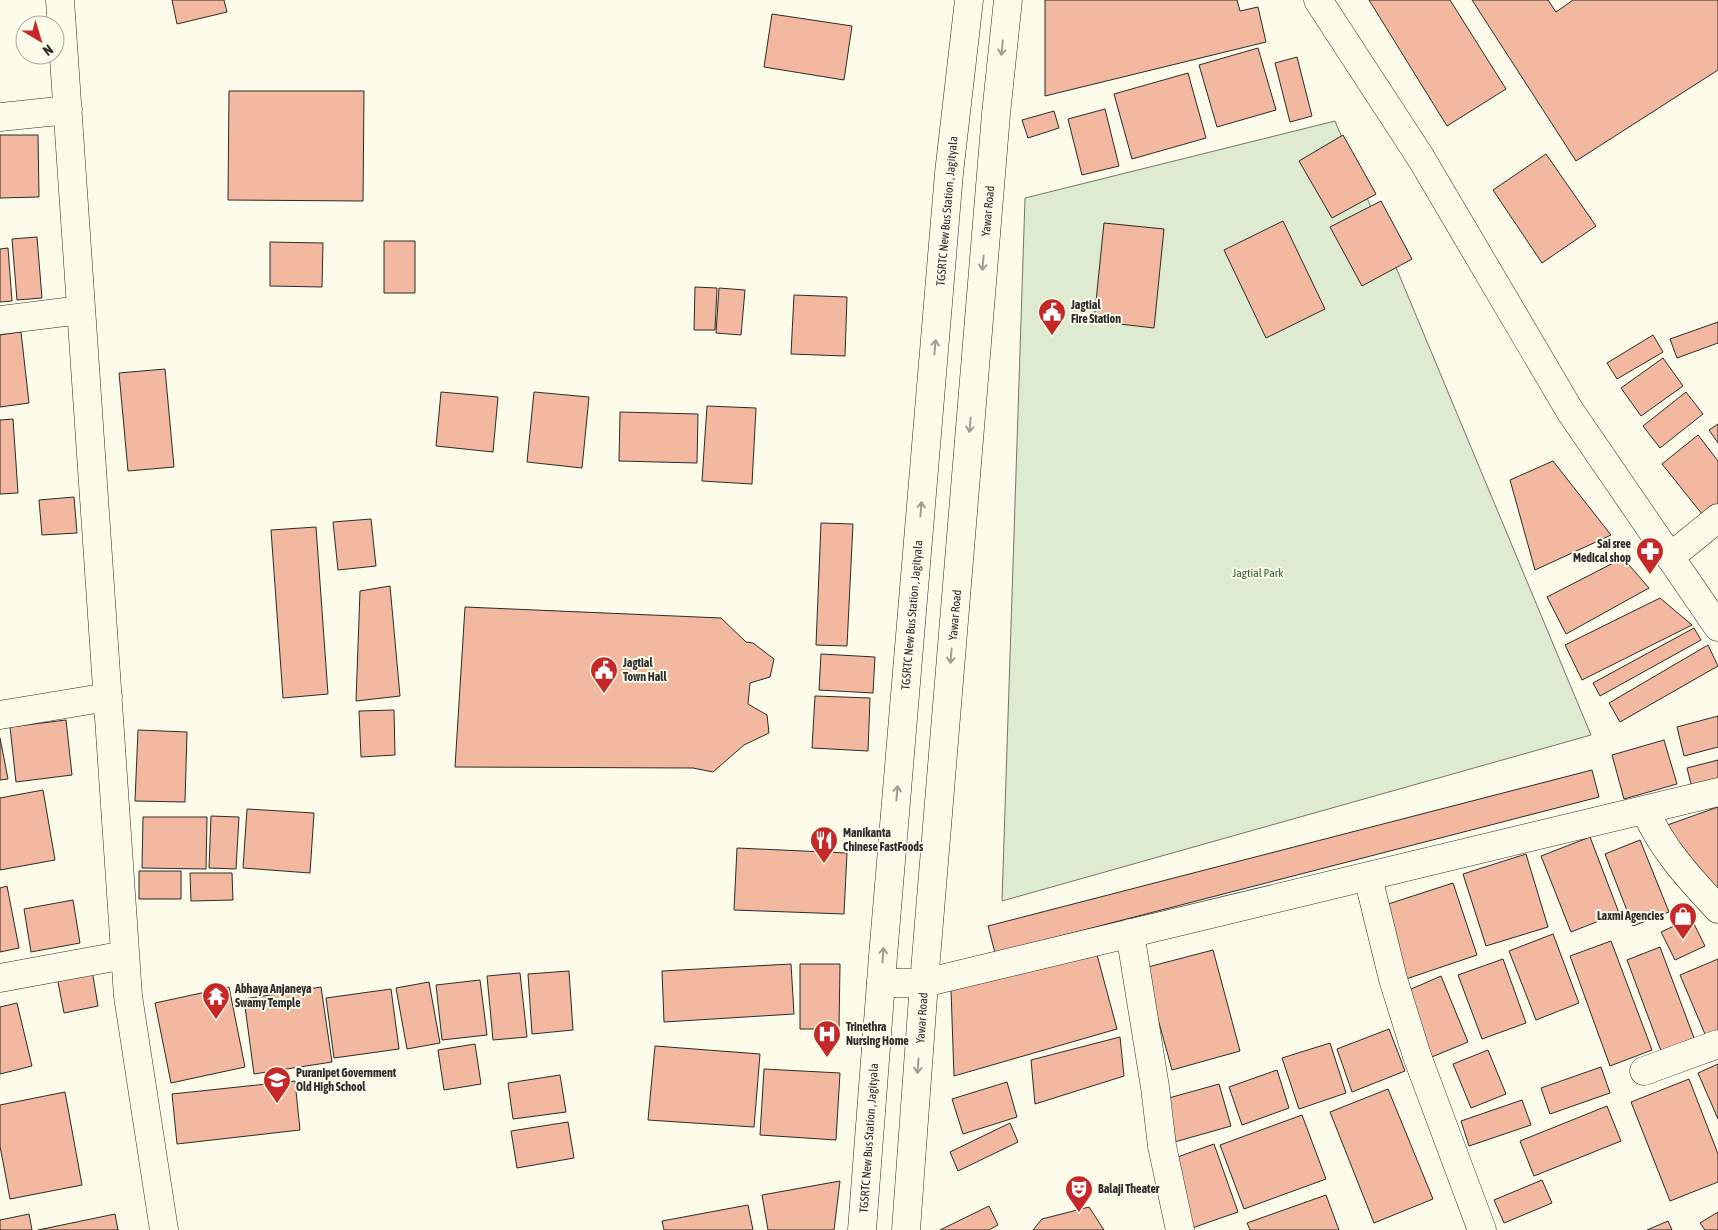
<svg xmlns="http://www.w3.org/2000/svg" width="1718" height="1230" font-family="'Asap Condensed',sans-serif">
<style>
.green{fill:#deebd1;stroke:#74746e}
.building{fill:#f2b8a0;stroke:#2b2b2b}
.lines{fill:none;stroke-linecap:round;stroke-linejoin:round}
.minor-casing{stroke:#2b2b2b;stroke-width:29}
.secondary-casing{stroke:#2b2b2b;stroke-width:29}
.trunk-casing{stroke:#2b2b2b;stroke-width:29}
.minor{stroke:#fdfbea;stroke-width:28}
.secondary{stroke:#fdfbea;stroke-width:28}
.trunk{stroke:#fdfbea;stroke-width:28}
.oneway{stroke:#9e9d94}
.labels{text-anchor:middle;stroke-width:4;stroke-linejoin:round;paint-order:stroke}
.street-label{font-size:12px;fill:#2b2b2b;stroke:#fdfbea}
.poi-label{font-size:12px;font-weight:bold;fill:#2b2b2b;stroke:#fdfbea;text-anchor:start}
.park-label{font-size:12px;fill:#34623c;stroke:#fdfbea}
</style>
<rect width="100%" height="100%" fill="#fdfbea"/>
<path class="green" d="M1335,121L1591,735L1002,901L1025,198Z"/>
<path class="building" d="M172,0H224L227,12L177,24Z
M1045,0H1237L1240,11L1258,7L1266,42L1045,96Z
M1369,0H1450L1506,89L1447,126Z
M1472,0H1548L1556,12L1573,0H1718V70L1576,161Z
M772,14L852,26L844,80L764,67Z
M1258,48L1276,110L1217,127L1199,65Z
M1297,57L1312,116L1290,122L1275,63Z
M1188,73L1206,138L1132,159L1114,94Z
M229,91H364L363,201L228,200Z
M1105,109L1119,166L1082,175L1068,119Z
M1054,111L1059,128L1028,138L1022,120Z
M0,135H38L39,197L0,198Z
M1343,135L1376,194L1332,218L1299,161Z
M1546,154L1596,226L1542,263L1493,190Z
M1381,201L1412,259L1362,286L1330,227Z
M1283,221L1325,309L1266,338L1224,250Z
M1104,223L1164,229L1154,328L1094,321Z
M37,237L42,298L17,300L12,239Z
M384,241H415V293H384Z
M270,242L323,243L322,287L270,286Z
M8,248L12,301L0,302V249Z
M695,287L717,288L715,330H694Z
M719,288L745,290L741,335L716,333Z
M794,295L847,297L845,356L791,354Z
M1718,322V343L1677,358L1670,339Z
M21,332L29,403L0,407V335Z
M1653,335L1663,352L1617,379L1607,363Z
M1663,358L1683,386L1641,416L1621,388Z
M165,369L174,467L128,471L119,373Z
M441,392L498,397L493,452L436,446Z
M534,392L589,397L582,468L527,462Z
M1686,392L1703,414L1660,448L1643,426Z
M707,406L756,408L752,484L702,481Z
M620,412L698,414L697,463L619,461Z
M13,419L18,493L0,494V420Z
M1718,424V443L1709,430Z
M1698,435L1718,461V510L1706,519L1662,464Z
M1553,461L1611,535L1535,570L1510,480Z
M74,497L77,533L42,535L39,500Z
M371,519L376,566L338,570L333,522Z
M821,523L853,524L847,646L816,645Z
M316,527L328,694L283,698L271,530Z
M1623,558L1649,588L1566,634L1547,597Z
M390,586L400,696L356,701L360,591Z
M1660,598L1692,625L1582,680L1565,645Z
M465,607L721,618L746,642L753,643L774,659L770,677L750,683L748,704L767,715L769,733L744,745L713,772L693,768L455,767Z
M1694,628L1701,640L1600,696L1593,683Z
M1708,645L1718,666L1620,722L1609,703Z
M821,654L875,657L873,693L819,690Z
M815,696L870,698L868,751L812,748Z
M394,710L395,755L361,757L359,711Z
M1718,716V747L1684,756L1677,727Z
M66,720L72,775L16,782L10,727Z
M138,730L187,732L185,802L135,801Z
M0,738L8,779L0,780Z
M1664,740L1677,784L1624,799L1612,755Z
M1718,760V790L1694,796L1687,768Z
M1592,770L1599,797L995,953L988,926Z
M43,790L55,860L0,870V798Z
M1718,807V897L1659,828Z
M247,809L314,813L310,873L243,868Z
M211,816L239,817L236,869L209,868Z
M143,817H207L206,869L142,868Z
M1590,837L1619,913L1571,932L1541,856Z
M1640,840L1669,912L1633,926L1605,854Z
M737,848L847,853L844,914L734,910Z
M1526,854L1548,927L1486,946L1463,874Z
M139,871H181V899H139Z
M190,873H232L233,900L191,901Z
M1453,883L1477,955L1406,979L1382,906Z
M7,886L19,948L0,952V888Z
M73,900L80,943L31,952L24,909Z
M1691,918L1705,946L1675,960L1661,932Z
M1553,934L1579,1003L1536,1020L1509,951Z
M1611,941L1652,1050L1610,1066L1570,956Z
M1660,947L1694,1038L1661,1051L1627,960Z
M1213,950L1240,1051L1172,1070L1144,968Z
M1096,951L1117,1029L954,1076L951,990Z
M1503,959L1526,1023L1482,1039L1458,975Z
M1718,959V1043L1710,1046L1680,975Z
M791,964L794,1014L664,1022L662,971Z
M800,964H840L839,1029H800Z
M92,970L98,1006L64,1013L57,977Z
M569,971L573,1030L532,1034L528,974Z
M520,973L527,1037L493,1040L487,976Z
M1441,976L1468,1042L1427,1059L1400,994Z
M480,980L487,1035L442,1040L436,985Z
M429,982L440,1043L407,1049L396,988Z
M229,987L245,1067L171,1083L155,1003Z
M321,987L332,1062L254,1074L244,999Z
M391,989L399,1049L334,1058L326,998Z
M17,1003L32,1066L0,1074V1007Z
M1389,1029L1405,1071L1352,1092L1337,1049Z
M1120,1037L1124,1076L1035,1104L1031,1060Z
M1330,1043L1346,1093L1299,1109L1282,1058Z
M475,1044L481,1084L444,1090L438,1050Z
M655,1046L760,1054L754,1127L648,1120Z
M1488,1050L1506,1094L1471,1108L1453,1064Z
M1718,1064V1119L1698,1073Z
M1601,1067L1610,1093L1550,1114L1541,1088Z
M764,1069L840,1073L836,1140L760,1135Z
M1277,1070L1289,1108L1242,1125L1229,1087Z
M560,1075L566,1112L513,1119L508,1083Z
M1689,1079L1718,1154V1182L1670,1201L1631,1102Z
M295,1081L300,1130L177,1144L172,1094Z
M1007,1082L1017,1117L963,1134L952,1099Z
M1219,1084L1231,1126L1171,1143L1158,1101Z
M1388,1089L1433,1199L1374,1223L1330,1112Z
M65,1092L82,1185L10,1199L0,1146V1105Z
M1522,1100L1531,1125L1469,1146L1461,1121Z
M1607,1106L1621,1141L1534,1176L1520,1141Z
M1302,1115L1326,1179L1244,1209L1220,1145Z
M568,1122L574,1158L517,1168L511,1131Z
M1010,1123L1018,1142L958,1171L950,1152Z
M1214,1144L1238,1212L1192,1228L1169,1160Z
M1542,1180L1552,1203L1504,1223L1494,1200Z
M840,1181L834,1230H768L762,1195Z
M1326,1195L1339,1230H1250L1247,1223Z
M748,1205L753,1230H664L662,1221Z
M989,1206L998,1225L989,1230H940Z
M1089,1207L1104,1230H1033L1042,1219Z
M1718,1212V1230H1705L1700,1223Z
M29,1214L32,1230H0V1220Z
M115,1214L118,1230H38Z
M1668,1221L1672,1230H1647Z"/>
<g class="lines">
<g class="minor-casing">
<path id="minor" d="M60,0L128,996L164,1230
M0,117L68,110
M0,320L81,310
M1670,557L1718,518
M0,715L108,697
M1645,810C1662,849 1689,878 1718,909
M1368,877L1393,979L1417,1056L1482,1230
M1130,933L1155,1087L1162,1146L1180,1230
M0,978L125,955
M881,983H924L1718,792
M1644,1071L1718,1044"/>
</g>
<g class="secondary-casing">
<path id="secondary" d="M1318,0L1421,158L1570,411L1718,627"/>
</g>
<g class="trunk-casing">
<path id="trunk" d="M862,1230L883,956L949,173L969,0
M906,1230L924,983L996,114L1008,0"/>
</g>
<use href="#minor" class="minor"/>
<use href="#secondary" class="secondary"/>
<use href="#trunk" class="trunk"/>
</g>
<defs><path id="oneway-shaft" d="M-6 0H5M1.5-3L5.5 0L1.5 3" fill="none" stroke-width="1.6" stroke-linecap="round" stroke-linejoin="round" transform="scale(1.25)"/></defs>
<g class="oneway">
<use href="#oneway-shaft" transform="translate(1002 48) rotate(96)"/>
<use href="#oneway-shaft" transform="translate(983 263) rotate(95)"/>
<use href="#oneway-shaft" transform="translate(935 347) rotate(-85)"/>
<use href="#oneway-shaft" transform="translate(970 425) rotate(95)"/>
<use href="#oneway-shaft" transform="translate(921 509) rotate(-85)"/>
<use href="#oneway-shaft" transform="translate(951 656) rotate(95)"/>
<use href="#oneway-shaft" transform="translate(897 793) rotate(-85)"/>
<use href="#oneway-shaft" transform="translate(883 955) rotate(-86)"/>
<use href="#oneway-shaft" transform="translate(918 1066) rotate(94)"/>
</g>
<defs>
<g id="civic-pin" transform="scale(1.4375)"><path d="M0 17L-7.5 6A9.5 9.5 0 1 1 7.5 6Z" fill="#c62828" stroke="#fdfbea"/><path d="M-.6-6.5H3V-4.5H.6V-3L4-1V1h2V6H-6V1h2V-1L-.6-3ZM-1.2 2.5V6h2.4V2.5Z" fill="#fff"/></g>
<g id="pharmacy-pin" transform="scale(1.4375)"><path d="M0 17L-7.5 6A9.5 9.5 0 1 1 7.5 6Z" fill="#c62828" stroke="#fdfbea"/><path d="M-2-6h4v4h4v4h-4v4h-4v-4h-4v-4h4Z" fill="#fff"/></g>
<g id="restaurant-pin" transform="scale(1.4375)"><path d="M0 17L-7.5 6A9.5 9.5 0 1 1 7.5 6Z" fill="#c62828" stroke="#fdfbea"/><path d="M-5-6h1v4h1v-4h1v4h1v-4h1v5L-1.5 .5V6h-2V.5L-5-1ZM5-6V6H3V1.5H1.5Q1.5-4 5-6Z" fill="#fff"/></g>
<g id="shop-pin" transform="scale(1.4375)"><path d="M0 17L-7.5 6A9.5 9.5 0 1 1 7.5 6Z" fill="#c62828" stroke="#fdfbea"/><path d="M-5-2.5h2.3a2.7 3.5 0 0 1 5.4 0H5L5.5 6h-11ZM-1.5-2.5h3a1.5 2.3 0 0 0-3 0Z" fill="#fff"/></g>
<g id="temple-pin" transform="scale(1.4375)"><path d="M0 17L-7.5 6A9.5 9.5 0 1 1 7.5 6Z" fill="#c62828" stroke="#fdfbea"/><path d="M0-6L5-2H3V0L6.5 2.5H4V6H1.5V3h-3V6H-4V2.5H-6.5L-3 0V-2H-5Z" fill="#fff"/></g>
<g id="hospital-pin" transform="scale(1.4375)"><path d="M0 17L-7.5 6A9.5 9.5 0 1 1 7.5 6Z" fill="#c62828" stroke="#fdfbea"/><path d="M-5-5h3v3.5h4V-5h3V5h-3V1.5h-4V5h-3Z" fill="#fff"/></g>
<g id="school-pin" transform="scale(1.4375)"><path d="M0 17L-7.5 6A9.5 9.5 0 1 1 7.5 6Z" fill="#c62828" stroke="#fdfbea"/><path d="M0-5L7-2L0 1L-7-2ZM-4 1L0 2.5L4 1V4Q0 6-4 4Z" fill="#fff"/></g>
<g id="theatre-pin" transform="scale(1.4375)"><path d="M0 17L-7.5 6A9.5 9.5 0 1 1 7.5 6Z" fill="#c62828" stroke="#fdfbea"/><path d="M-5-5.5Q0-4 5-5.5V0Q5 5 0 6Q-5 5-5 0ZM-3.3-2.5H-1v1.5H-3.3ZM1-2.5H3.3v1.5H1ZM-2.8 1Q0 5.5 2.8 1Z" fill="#fff"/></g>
</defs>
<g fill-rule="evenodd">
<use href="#civic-pin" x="1052" y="312"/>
<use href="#pharmacy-pin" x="1650" y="551"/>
<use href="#civic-pin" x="604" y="670"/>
<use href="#restaurant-pin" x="824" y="840"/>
<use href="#shop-pin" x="1683" y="916"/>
<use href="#temple-pin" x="216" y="996"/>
<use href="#hospital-pin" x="827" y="1034"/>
<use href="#school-pin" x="277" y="1080"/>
<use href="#theatre-pin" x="1079" y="1189"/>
</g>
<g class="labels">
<g class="street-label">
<text transform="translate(947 211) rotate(-85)" y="4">TGSRTC New Bus Station , Jagityala</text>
<text transform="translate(988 211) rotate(-85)" y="4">Yawar Road</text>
<text transform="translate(912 615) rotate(-85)" y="4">TGSRTC New Bus Station , Jagityala</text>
<text transform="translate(955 615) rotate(-85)" y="4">Yawar Road</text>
<text transform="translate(922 1018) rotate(-86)" y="4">Yawar Road</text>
<text transform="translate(869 1138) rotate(-86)" y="4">TGSRTC New Bus Station , Jagityala</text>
</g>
<g class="poi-label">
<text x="1071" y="309">Jagtial<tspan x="1071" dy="14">Fire Station</tspan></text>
<text x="1631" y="548" text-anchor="end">Sai sree<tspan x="1631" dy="14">Medical shop</tspan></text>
<text x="623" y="667">Jagtial<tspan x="623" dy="14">Town Hall</tspan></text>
<text x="843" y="837">Manikanta<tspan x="843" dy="14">Chinese FastFoods</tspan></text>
<text x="1664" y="920" text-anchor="end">Laxmi Agencies</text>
<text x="235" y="993">Abhaya Anjaneya<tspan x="235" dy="14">Swamy Temple</tspan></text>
<text x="846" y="1031">Trinethra<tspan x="846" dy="14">Nursing Home</tspan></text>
<text x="296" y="1077">Puranipet Government<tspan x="296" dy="14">Old High School</tspan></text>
<text x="1098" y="1193">Balaji Theater</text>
</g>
<g class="park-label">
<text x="1258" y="577">Jagtial Park</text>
</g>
</g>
<g transform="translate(40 40) rotate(142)"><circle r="24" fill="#fdfbea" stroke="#a9a89e"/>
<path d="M0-4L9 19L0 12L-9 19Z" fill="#c62828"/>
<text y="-8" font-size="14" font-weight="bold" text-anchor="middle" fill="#2b2b2b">N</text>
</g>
</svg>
